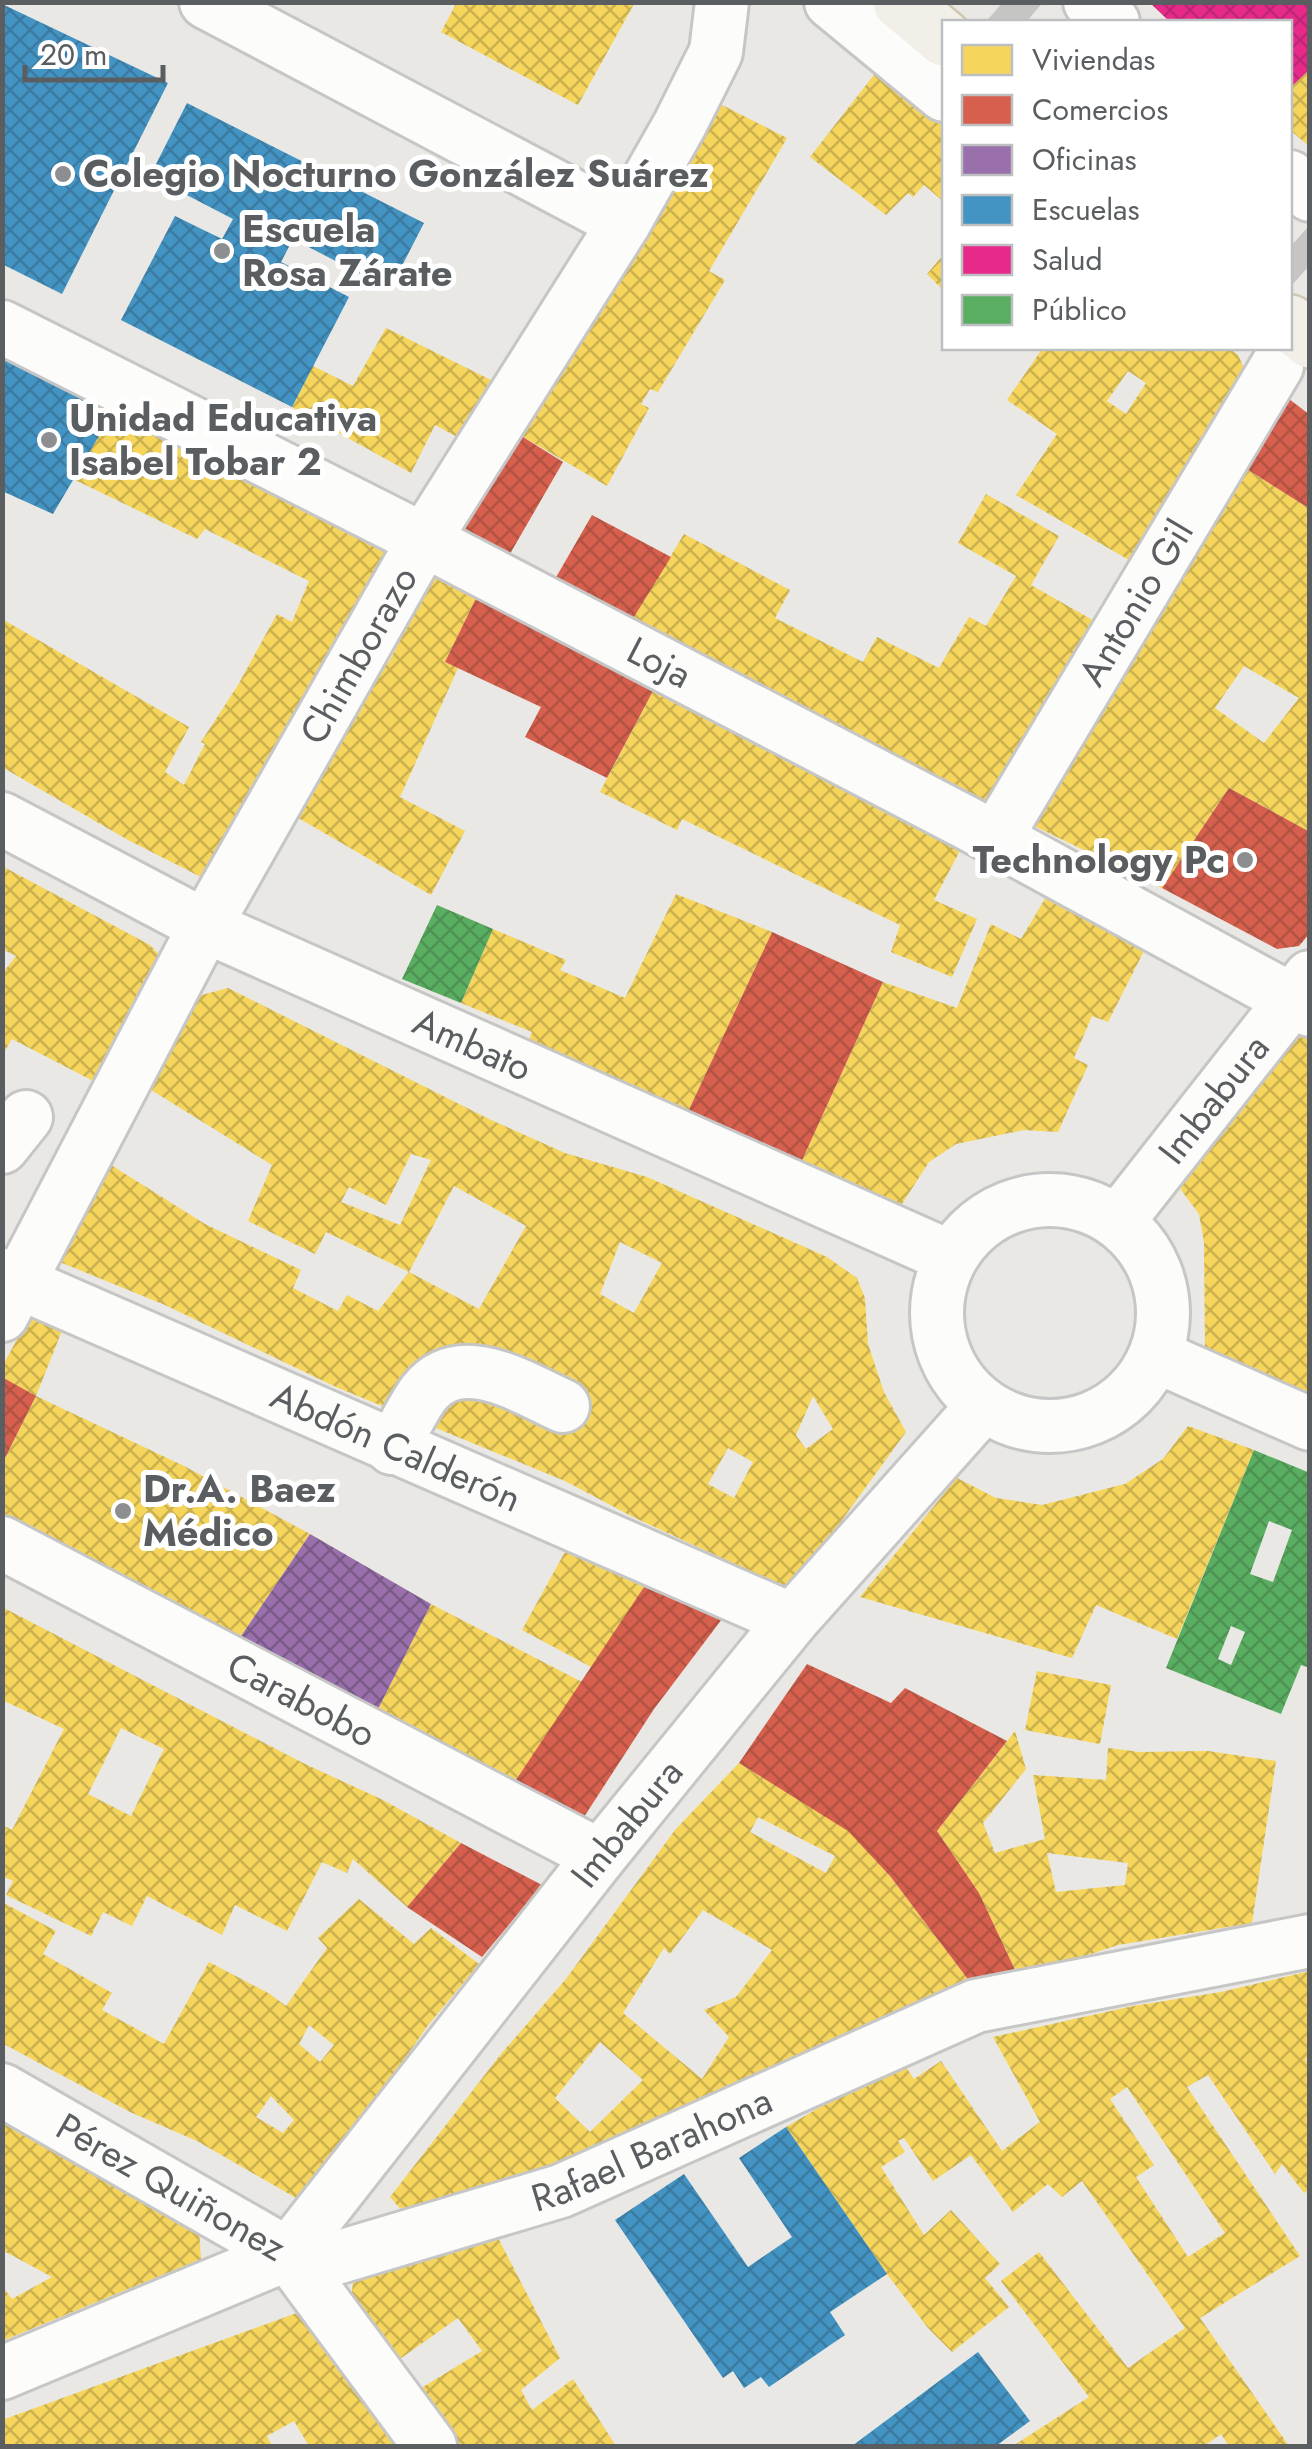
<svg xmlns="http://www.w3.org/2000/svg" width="1312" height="2449" font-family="Jost,sans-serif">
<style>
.homes{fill:url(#homes-cross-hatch);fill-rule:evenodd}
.shops{fill:url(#shops-cross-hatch)}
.offices{fill:url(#offices-cross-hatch)}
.schools{fill:url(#schools-cross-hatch)}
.health{fill:url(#health-cross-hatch)}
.public{fill:url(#public-cross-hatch);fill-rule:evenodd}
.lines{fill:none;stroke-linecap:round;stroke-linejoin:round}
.major-tunnel{stroke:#c5c6c3;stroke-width:55;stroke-dasharray:55 28;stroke-linecap:butt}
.minor-casing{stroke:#c6c6c6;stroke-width:58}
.major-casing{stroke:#d0c6b2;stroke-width:60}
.path{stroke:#c5c9c7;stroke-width:6;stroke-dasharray:10 5;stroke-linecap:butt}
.minor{stroke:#fcfcfb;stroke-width:52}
.major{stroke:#f1efe7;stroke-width:55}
.poi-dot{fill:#8c8e8f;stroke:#fff;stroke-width:4}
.labels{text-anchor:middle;stroke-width:10;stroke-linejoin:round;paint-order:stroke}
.poi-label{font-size:38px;font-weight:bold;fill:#5a5e61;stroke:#fff;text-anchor:start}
.street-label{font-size:38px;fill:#5a5e61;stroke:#fff}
</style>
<defs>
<pattern id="homes-cross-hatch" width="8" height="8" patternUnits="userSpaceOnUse" patternTransform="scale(2.5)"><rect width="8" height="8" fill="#f6d55c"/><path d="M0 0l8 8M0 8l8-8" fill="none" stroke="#cab04f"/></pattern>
<pattern id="shops-cross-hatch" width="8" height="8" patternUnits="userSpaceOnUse" patternTransform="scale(2.5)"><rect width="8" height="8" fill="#d6604d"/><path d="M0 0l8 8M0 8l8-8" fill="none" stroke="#b15243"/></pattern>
<pattern id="offices-cross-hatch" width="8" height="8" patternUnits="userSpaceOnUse" patternTransform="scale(2.5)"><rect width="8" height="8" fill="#9970ab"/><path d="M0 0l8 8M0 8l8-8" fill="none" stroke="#7a5b88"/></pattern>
<pattern id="schools-cross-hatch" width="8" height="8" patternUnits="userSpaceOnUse" patternTransform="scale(2.5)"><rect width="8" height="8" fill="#4393c3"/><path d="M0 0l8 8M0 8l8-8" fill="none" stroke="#3b7ba2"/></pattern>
<pattern id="health-cross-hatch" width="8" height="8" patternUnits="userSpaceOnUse" patternTransform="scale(2.5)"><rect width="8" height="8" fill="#e7298a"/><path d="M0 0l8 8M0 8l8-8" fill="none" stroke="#be2674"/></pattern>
<pattern id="public-cross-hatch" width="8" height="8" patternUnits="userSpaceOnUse" patternTransform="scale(2.5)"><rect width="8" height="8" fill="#5aae61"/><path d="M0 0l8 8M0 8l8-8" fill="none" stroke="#4d9153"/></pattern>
</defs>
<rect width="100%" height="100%" fill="#e9e8e4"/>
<path class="homes" d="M457,2H631L634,4L578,105L441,32Z
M887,58L944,106V202L924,185L913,197L908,193L886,215L810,157Z
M1310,69V147L1290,130V88Z
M720,104L787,138L709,271L725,280L658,392L650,389L641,404L649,408L607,486L515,432L661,191Z
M944,254V291L927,274Z
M386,328L491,380L461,439L435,425L411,473L292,407L313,366L353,386Z
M1034,348H1229L1238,355L1243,366L1242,382L1136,564L1016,495L1057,434L1007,400L1040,352ZM1128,371L1146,383L1126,414L1107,401Z
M119,402L390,548L205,879L128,840L2,767V619L189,727L165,772L184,785L205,744L201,742L238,685L277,614L292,622L309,581L205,529L197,539L73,479Z
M1239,464L1310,509V832L1229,788L1162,888L1028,823ZM1244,666L1299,698L1264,743L1215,708Z
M986,494L1059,536L1031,585L1103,626L992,807L629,625L684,534L790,590L775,618L863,662L877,637L939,668L969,617L986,626L1016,576L958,543Z
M436,568L480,590L445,662L458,668L400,797L465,831L431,895L295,816L378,657L389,662Z
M654,689L963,845L934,900L977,919L952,977L891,952L900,925L682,819L677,830L600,792Z
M2,866L150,945L168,964L99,1084L12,1039L2,1056V974L16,956L2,949Z
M1049,892L1147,945L1108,1022L1092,1016L1074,1058L1088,1065L1058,1132L1024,1130L956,1144L929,1162L900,1207L799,1167L883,982L957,1008L991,924L1021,939Z
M676,894L772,932L686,1116L527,1045L532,1032L461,1003L493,929L566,960L560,970L625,998Z
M228,988L489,1119L565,1153L647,1177L827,1257L857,1278L865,1298L868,1344L884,1392L906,1432L791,1590L633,1517L565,1481L336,1387L165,1305L45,1256L103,1160L205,1224L301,1270L293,1288L338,1311L347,1295L378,1311L409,1272L326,1232L315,1254L248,1221L272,1165L148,1088L198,996ZM411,1154L431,1160L400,1225L341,1202L349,1187L386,1205ZM454,1186L526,1226L479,1309L409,1272ZM620,1242L662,1263L634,1313L600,1294ZM813,1396L833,1429L806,1449L796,1435ZM728,1448L753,1462L734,1498L708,1484Z
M1288,1019L1310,1031V1224L1306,1230L1310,1231V1399L1213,1356L1205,1347L1204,1242L1199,1214L1181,1190L1183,1167Z
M31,1314L63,1328L36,1396L2,1377V1367Z
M36,1396L184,1466L310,1534L235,1645L2,1519V1464Z
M1188,1426L1254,1450L1177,1639L1096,1605L1072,1658L860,1597L957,1478L996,1498L1042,1505L1125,1484L1163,1459Z
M566,1550L644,1587L593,1668L522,1630Z
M431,1604L582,1682L512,1786L375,1715Z
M2,1607L303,1763L383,1800L461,1843L407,1907L353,1859L347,1873L322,1862L287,1931L235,1905L222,1935L147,1896L132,1926L103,1912L91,1936L6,1895L13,1881L2,1876V1825L12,1830L64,1729L2,1700ZM121,1728L164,1749L131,1816L88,1794Z
M1037,1671L1111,1685L1100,1744L1025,1730Z
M1015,1731L1026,1769L983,1823L995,1853L1045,1839L1033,1775L1106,1780L1108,1748L1140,1752L1208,1751L1276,1761L1252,1923L1118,1945L1070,1961L1016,1972L979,1893L937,1831ZM1047,1853L1128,1863L1125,1885L1056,1892Z
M739,1763L849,1831L890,1876L973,1986L617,2154L410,2220L390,2197L501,2054L566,1979L675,1830ZM758,1817L835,1856L826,1873L750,1832ZM703,1910L772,1950L736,1997L704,2010L729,2037L702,2079L623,2013L664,1948L670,1954ZM600,2042L643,2080L590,2132L555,2098Z
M359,1899L414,1944L431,1928L479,1964L429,2024L303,2202L197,2141L130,2112L2,2043V1902L56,1931L43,1954L112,1993L102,2010L164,2044L209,1962L270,1994L286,2006L327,1948L318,1938ZM309,2025L334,2045L320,2062L299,2044ZM271,2096L294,2120L283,2133L256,2117Z
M1310,1971V2056L1305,2059L1310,2066V2189L1304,2193L1282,2164L1275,2174L1208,2075L1187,2087L1300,2256L1200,2318L1289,2446H1229L1221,2434L1204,2446H1013L1089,2397L1001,2281L1039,2252L1128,2368L1185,2328L1082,2181L1062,2197L1048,2184L1013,2212L971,2155L933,2181L904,2138L898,2141L905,2152L881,2167L924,2235L951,2210L1000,2264L985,2278L1009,2307L952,2352L928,2328L887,2274L786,2127L901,2060L914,2079L941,2061L1002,2151L1040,2122L993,2037L1133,2006L1221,1992ZM1127,2087L1225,2233L1188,2257L1136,2177L1154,2165L1110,2099Z
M2,2122L107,2176L199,2229L201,2259L2,2341V2286L12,2299L52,2277L2,2250Z
M494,2230L560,2358L521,2390L532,2410L573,2379L616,2446H460L418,2390L482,2351L458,2318L397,2361L350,2306L353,2282Z
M305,2310L414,2446H309L294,2421L267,2436L272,2446H2V2420Z"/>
<path class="shops" d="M1280,392L1310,415V509L1239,464Z
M515,432L563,462L507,559L449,530Z
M592,515L671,557L629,625L551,586Z
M480,590L654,689L607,778L525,737L541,707L445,662Z
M1229,788L1310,832V933L1299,946L1277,949L1162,888Z
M772,932L883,982L799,1167L686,1116Z
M2,1377L36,1396L2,1464Z
M644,1587L722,1619L654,1709L582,1820L512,1786Z
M807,1664L891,1703L905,1688L1007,1741L937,1831L979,1893L1016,1972L973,1986L890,1876L848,1831L739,1763Z
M461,1843L542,1885L482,1957L407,1907Z"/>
<path class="offices" d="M310,1534L431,1604L375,1715L235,1645Z"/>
<path class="schools" d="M2,4L168,83L62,294L2,264Z
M187,103L424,223L390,289L293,239L281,262L349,297L292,407L121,320L175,216L222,239L233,219L150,176Z
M2,342L119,402L53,514L2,491Z
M786,2127L887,2274L830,2312L845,2335L769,2387L761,2377L744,2388L733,2371L723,2378L615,2220L684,2174L748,2267L792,2237L739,2158Z
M978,2352L1030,2421L996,2446H852Z"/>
<path class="health" d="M1149,2H1310V69L1290,88V22H1170Z"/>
<path class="public" d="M437,905L493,929L461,1003L402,979Z
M1254,1450L1310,1473V1668L1301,1665L1281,1714L1166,1668ZM1269,1521L1292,1530L1273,1582L1250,1574ZM1231,1626L1245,1632L1231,1665L1218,1659Z"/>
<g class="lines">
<path class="major-tunnel" d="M1003,2L1026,22
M1290,247L1310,265"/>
<g class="minor-casing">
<g id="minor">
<path d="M206,2L624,223"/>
<path d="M831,2L944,95"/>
<path d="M1090,2L1113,22"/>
<path d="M1290,177L1310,195"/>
<path id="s1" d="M2,327L424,540L967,823L1310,1010"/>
<path id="s2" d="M2,819L205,926L950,1257"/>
<path id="s3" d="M995,839L1277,366"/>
<path d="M2,1147L26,1117"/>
<circle cx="1050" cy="1313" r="113"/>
<path id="s4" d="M1118,1221L1310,977"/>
<path id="s5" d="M2,1275L792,1620"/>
<path id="s6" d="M2,1315L205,926L424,540L624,223L680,124L716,52L722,2"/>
<path d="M1156,1356L1310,1424"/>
<path d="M392,1448C403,1430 412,1409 424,1393C461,1347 523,1388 563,1406"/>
<path id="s7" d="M2,1543L600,1856"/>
<path id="s8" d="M2,2090L288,2254L430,2446"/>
<path id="s9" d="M288,2254L600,1856L792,1620L983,1406"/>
<path id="s10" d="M2,2373L288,2254L336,2258L561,2191L976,2006L1310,1941"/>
</g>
</g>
<g class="major-casing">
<path id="major" d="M901,2L944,38
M1290,323L1310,340"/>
</g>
<path class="path" d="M1167,1295L1181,1292
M1134,1299L1146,1298
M957,1350L968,1347
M924,1357L931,1356
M1068,1395L1071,1409"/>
<use href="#minor" class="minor"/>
<use href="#major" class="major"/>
</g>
<g class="poi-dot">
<circle cx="63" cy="174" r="10"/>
<circle cx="222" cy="251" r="10"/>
<circle cx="49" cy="440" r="10"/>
<circle cx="1245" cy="860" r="10"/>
<circle cx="123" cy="1511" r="10"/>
</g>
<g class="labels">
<g class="poi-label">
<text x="83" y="187">Colegio Nocturno González Suárez</text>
<text x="242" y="242">Escuela<tspan x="242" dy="44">Rosa Zárate</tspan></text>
<text x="69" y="431">Unidad Educativa<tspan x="69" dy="44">Isabel Tobar 2</tspan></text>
<text x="1225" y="873" text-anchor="end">Technology Pc</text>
<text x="143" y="1502">Dr.A. Baez<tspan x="143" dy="44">Médico</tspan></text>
</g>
<g class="street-label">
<text dy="13" stroke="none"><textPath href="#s3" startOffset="275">Antonio Gil</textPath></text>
<text dy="13" stroke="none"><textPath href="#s6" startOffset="750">Chimborazo</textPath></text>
<text dy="13" stroke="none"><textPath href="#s1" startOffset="738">Loja</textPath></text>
<text dy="13" stroke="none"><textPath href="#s2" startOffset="522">Ambato</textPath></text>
<text dy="13" stroke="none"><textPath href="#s4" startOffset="155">Imbabura</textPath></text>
<text dy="13" stroke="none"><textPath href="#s5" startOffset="430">Abdón Calderón</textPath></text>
<text dy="13" stroke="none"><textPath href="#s7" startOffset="338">Carabobo</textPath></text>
<text dy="13" stroke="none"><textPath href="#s9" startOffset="548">Imbabura</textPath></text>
<text dy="13" stroke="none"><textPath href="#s10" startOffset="692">Rafael Barahona</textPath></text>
<text dy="13" stroke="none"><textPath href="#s8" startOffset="195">Pérez Quiñonez</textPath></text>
</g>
</g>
<rect width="1312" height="2449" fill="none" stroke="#5a5e61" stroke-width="10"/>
<rect x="942" y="20" width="350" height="330" fill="#ffffff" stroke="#bdbfc0" stroke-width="2.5"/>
<rect x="962" y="45" width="50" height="30" fill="#f6d55c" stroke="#bdbfc0" stroke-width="2.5"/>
<text x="1032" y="70" font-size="30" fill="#5a5e61">Viviendas</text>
<rect x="962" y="95" width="50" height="30" fill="#d6604d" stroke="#bdbfc0" stroke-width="2.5"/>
<text x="1032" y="120" font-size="30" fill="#5a5e61">Comercios</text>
<rect x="962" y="145" width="50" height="30" fill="#9970ab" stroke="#bdbfc0" stroke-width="2.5"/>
<text x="1032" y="170" font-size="30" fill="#5a5e61">Oficinas</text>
<rect x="962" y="195" width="50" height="30" fill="#4393c3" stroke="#bdbfc0" stroke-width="2.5"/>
<text x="1032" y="220" font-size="30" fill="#5a5e61">Escuelas</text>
<rect x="962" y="245" width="50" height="30" fill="#e7298a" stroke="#bdbfc0" stroke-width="2.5"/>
<text x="1032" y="270" font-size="30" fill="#5a5e61">Salud</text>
<rect x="962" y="295" width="50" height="30" fill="#5aae61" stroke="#bdbfc0" stroke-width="2.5"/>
<text x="1032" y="320" font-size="30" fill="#5a5e61">Público</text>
<path d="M25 65v15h138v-15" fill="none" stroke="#5a5e61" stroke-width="5"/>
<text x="40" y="65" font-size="30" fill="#5a5e61" stroke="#ffffff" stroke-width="8" paint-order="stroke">20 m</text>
</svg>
